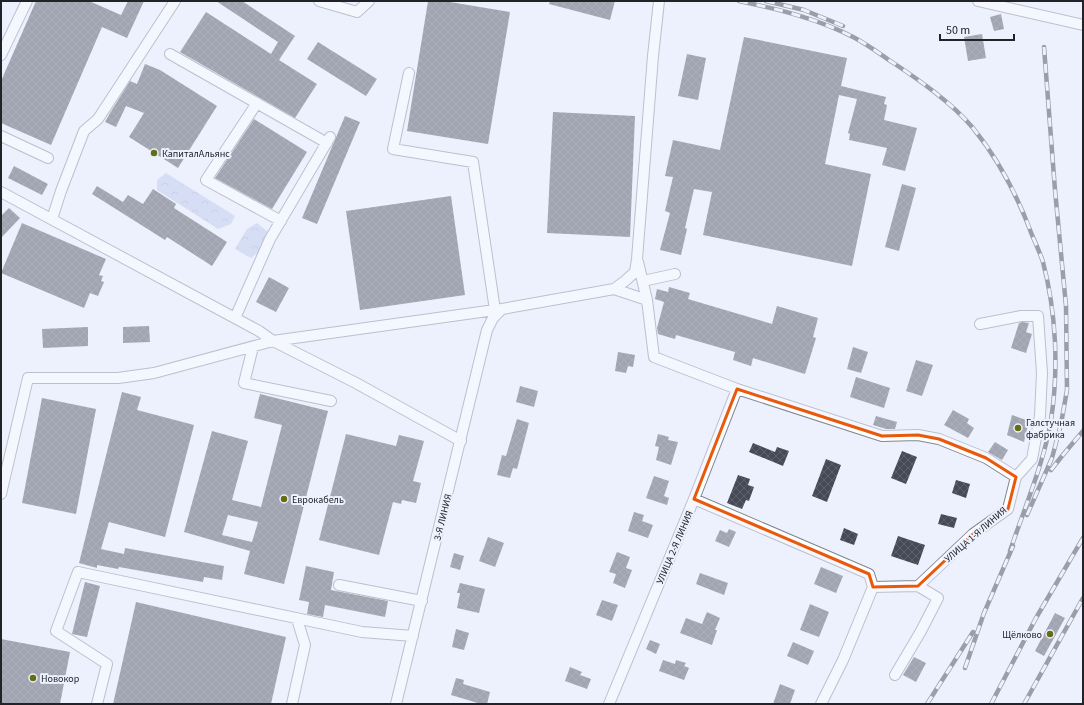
<svg xmlns="http://www.w3.org/2000/svg" width="1084" height="705" font-family="'Source Sans 3',sans-serif">
<style>
.forest{fill:url(#forest-crowns)}
.building{fill:url(#building-cross-hatch);fill-rule:evenodd}
.lines{fill:none;stroke-linecap:round;stroke-linejoin:round}
.minor-casing{stroke:#818694;stroke-width:12}
.minor{stroke:#fff;stroke-width:10}
.rail-casing{stroke:#393b41;stroke-width:4.5}
.rail{stroke:#edf1fd;stroke-width:3;stroke-dasharray:9;stroke-linecap:butt}
.marked{fill:none;stroke:#e8590c;stroke-width:3;stroke-linejoin:round}
.poi-dot{fill:#626d15;stroke:#edf1fd;stroke-width:1.5}
.labels{text-anchor:middle;stroke-width:4;stroke-linejoin:round;paint-order:stroke}
.poi-label{font-size:10px;fill:#222329;stroke:#edf1fd;text-anchor:start}
.street-label{font-size:10px;fill:#222329;stroke:#edf1fd}
</style>
<defs>
<pattern id="forest-crowns" width="20" height="18" patternUnits="userSpaceOnUse"><rect width="20" height="18" fill="#bbc7ec"/><path d="M2 6a3 3 0 1 1 6 0M12 15a3 3 0 1 1 6 0" fill="none" stroke="#a0abca"/></pattern>
<pattern id="building-cross-hatch" width="8" height="8" patternUnits="userSpaceOnUse"><rect width="8" height="8" fill="#464a57"/><path d="M0 0l8 8M0 8l8-8" fill="none" stroke="#5e616c"/></pattern>
</defs>
<rect width="100%" height="100%" fill="#edf1fd"/>
<path class="forest" d="M166,173L235,216L231,224L218,229L157,190V180Z
M257,223L268,232L264,248L251,258L235,249L247,229Z"/>
<path class="building" d="M36,1H89L121,15L128,1H144L127,38L102,27L51,145L1,123V81Z
M216,1H242L295,36L279,60L317,84L295,118L180,52L206,12L271,54L278,42Z
M428,1H444L510,12L488,144L407,131Z
M550,1H615L610,20L549,4Z
M1001,14L1004,29L994,31L990,17Z
M982,34L986,58L968,61L964,37Z
M744,37L847,58L841,86L886,97L884,104L887,105L884,120L917,128L905,171L882,165L887,148L849,140L850,134L848,133L857,99L839,95L825,164L871,174L852,266L703,235L712,192L694,189L685,228L687,229L681,255L660,250L670,213L665,211L673,177L665,176L673,140L720,150Z
M318,42L377,79L366,96L307,59Z
M687,54L706,58L698,100L678,96Z
M145,64L160,70L217,106L178,168L129,137L144,113L126,106L116,127L105,122L110,113L130,81L137,84Z
M553,112L635,116L630,237L547,233Z
M345,116L360,122L317,224L302,218Z
M254,119L307,152L272,209L215,178Z
M14,166L48,184L42,195L8,178Z
M902,184L916,188L899,251L885,247Z
M97,186L123,202L128,195L143,204L153,189L176,204L174,208L227,242L212,266L167,237L165,240L92,194Z
M451,196L465,295L360,310L346,211Z
M9,208L20,218L1,238V216Z
M22,223L106,259L99,275L103,276L101,281L104,282L98,296L90,293L84,308L1,273Z
M269,277L289,288L276,312L256,302Z
M669,287L690,293L688,299L772,324L777,306L818,318L813,337L816,338L805,374L753,358L751,366L733,360L735,352L676,335L675,339L658,334L657,328L664,302L655,299L657,289L668,292Z
M1022,322L1029,323L1026,332L1032,334L1026,353L1011,348L1019,323Z
M149,326L150,342L123,343V327Z
M88,327V346L43,348L42,329Z
M853,347L868,352L861,373L847,369Z
M618,352L635,355L633,367L628,366L626,373L615,371Z
M916,360L933,365L922,396L906,391Z
M856,377L890,388L884,408L850,397Z
M520,386L538,391L534,407L516,402Z
M122,392L141,397L137,410L194,425L165,537L109,522L101,549L124,554L125,548L224,566L222,580L204,577L203,582L119,567L118,569L97,565V568L79,563Z
M260,394L328,411L284,584L244,574L250,551L184,532L212,431L248,441L232,500L261,507L282,425L254,418ZM228,515L258,522L252,542L222,535Z
M42,398L96,409L76,514L22,503Z
M953,410L969,419L967,423L974,428L968,438L944,425Z
M1012,415L1029,421L1024,442L1007,435Z
M876,416L897,422L895,429H886L873,425Z
M517,419L529,423L517,469L513,468L510,478L497,475L502,455L506,456Z
M346,434L396,446L399,435L424,441L413,481L421,483L416,503L402,500L401,504L393,502L379,555L319,540Z
M658,434L669,437L668,440L678,442L671,465L656,460L659,447L655,446Z
M995,442L1008,450L1002,460L988,452Z
M753,443L775,452L777,447L789,451L783,466L749,452Z
M902,451L917,457L906,484L891,478Z
M826,459L841,465L827,502L812,496Z
M738,475L750,479L748,485L754,487L749,501L746,500L742,509L727,503Z
M654,476L669,481L664,496L669,498L667,505L646,498Z
M956,480L970,484L966,498L952,493Z
M634,512L644,515L642,521L653,525L648,538L628,531Z
M941,514L957,518L954,528L938,524Z
M844,528L858,534L854,545L840,540Z
M729,529L736,532L729,547L715,541L720,530L727,533Z
M898,536L925,545L918,565L891,556Z
M488,537L504,543L495,567L479,561Z
M617,552L630,557L626,568L632,570L625,588L613,583L616,574L609,572Z
M454,553L464,556L460,570L450,567Z
M306,566L334,572L331,590L388,601L385,617L325,605L323,617L307,614L309,602L299,600Z
M821,567L843,576L836,593L814,584Z
M700,573L728,583L724,595L696,584Z
M85,582L100,586L87,637L72,634Z
M460,583L485,589L479,613L457,608L460,593H457Z
M602,600L618,605L612,621L596,615Z
M136,602L286,637L271,704H113Z
M810,604L829,612L819,637L800,630Z
M707,612L720,618L715,630H717L712,645L680,633L686,618L702,624Z
M1055,613L1065,618L1044,656L1035,651Z
M456,629L469,633L464,650L452,647Z
M1,639L70,652L60,704H1Z
M650,640L660,644L656,654L646,649Z
M793,642L814,651L808,665L787,656Z
M914,657L926,663L916,682L903,675Z
M663,660L675,664L676,660L686,663L684,666L689,668L684,680L659,671Z
M570,667L582,672L580,675L591,679L587,689L565,681Z
M456,678L464,680L463,684L490,692L487,704H481L451,695Z
M780,684L795,690L790,704H773Z"/>
<g class="lines">
<g class="minor-casing">
<path id="minor" d="M319,1L357,12L369,1
M978,1L1083,25
M170,54L327,143
M1,55L27,1
M409,73L393,149L473,162L495,310
M257,103L206,180L281,221
M1,136L48,158
M1,192L259,331L273,341L356,383L461,441
M52,219L61,191L84,131L98,119L175,1
M638,262L647,300L654,357L737,389L882,436L918,435L939,439L986,458L1016,477
M643,281L675,274
M614,289L647,300
M235,318L270,239L330,137
M253,347L244,383L331,401
M1,494L28,378H118L154,373L273,341L502,309
M694,499L869,574L873,587
M339,585L422,601
M873,587L918,586L973,534L1008,509L1016,477L1032,459L1040,416L1042,373L1038,316H1021L980,324
M895,675L921,631L938,598L918,586
M97,704L107,664L56,631L78,572L362,632L413,636
M292,704L305,645L297,619
M396,704L487,330L493,318L502,309L614,289L625,281L635,272L637,259L653,56L659,1
M609,704L694,499L737,389
M821,704L843,660L873,587"/>
</g>
<use href="#minor" class="minor"/>
<g class="rail-casing">
<path id="rail" d="M739,1C778,9 819,19 855,38C868,45 880,54 892,62C919,80 951,102 973,128C999,160 1018,197 1032,235C1036,244 1040,253 1043,262C1056,312 1059,368 1051,420C1044,463 1024,509 1010,551
M766,1L804,10L843,26
M1051,470L1062,456L1083,431
M1027,515L1052,458L1061,424L1067,390L1066,306L1055,190L1044,47
M965,668L984,613L1013,546
M927,704L973,632
M991,704L1036,618L1083,538
M1024,704L1083,598"/>
</g>
<use href="#rail" class="rail"/>
</g>
<path d="M0 0H1084V705H0ZM737,389L882,436L918,435L939,439L986,458L1016,477L1008,509L973,534L918,586L873,587L869,574L694,499Z" fill="#edf1fd" fill-opacity=".55" fill-rule="evenodd"/>
<path class="marked" d="M737,389L882,436L918,435L939,439L986,458L1016,477L1008,509L973,534L918,586L873,587L869,574L694,499Z"/>
<g class="poi-dot">
<circle cx="154" cy="153" r="4"/>
<circle cx="1018" cy="428" r="4"/>
<circle cx="284" cy="499" r="4"/>
<circle cx="1050" cy="634" r="4"/>
<circle cx="33" cy="678" r="4"/>
</g>
<g class="labels">
<g class="poi-label">
<text x="162" y="157">КапиталАльянс</text>
<text x="1026" y="426">Галстучная<tspan x="1026" dy="12">фабрика</tspan></text>
<text x="292" y="503">Еврокабель</text>
<text x="1042" y="638" text-anchor="end">Щёлково</text>
<text x="41" y="682">Новокор</text>
</g>
<g class="street-label">
<text transform="translate(442 517) rotate(-76)" y="4">3-Я ЛИНИЯ</text>
<text transform="translate(975 534) rotate(-41)" y="4">УЛИЦА 1-Я ЛИНИЯ</text>
<text transform="translate(674 547) rotate(-67)" y="4">УЛИЦА 2-Я ЛИНИЯ</text>
</g>
</g>
<rect width="1084" height="705" fill="none" stroke="#222329" stroke-width="4"/>
<path d="M940 34v6h74v-6" fill="none" stroke="#222329" stroke-width="2"/>
<text x="946" y="34" font-size="12" fill="#222329" stroke="#edf1fd" stroke-width="3" paint-order="stroke">50 m</text>
</svg>
